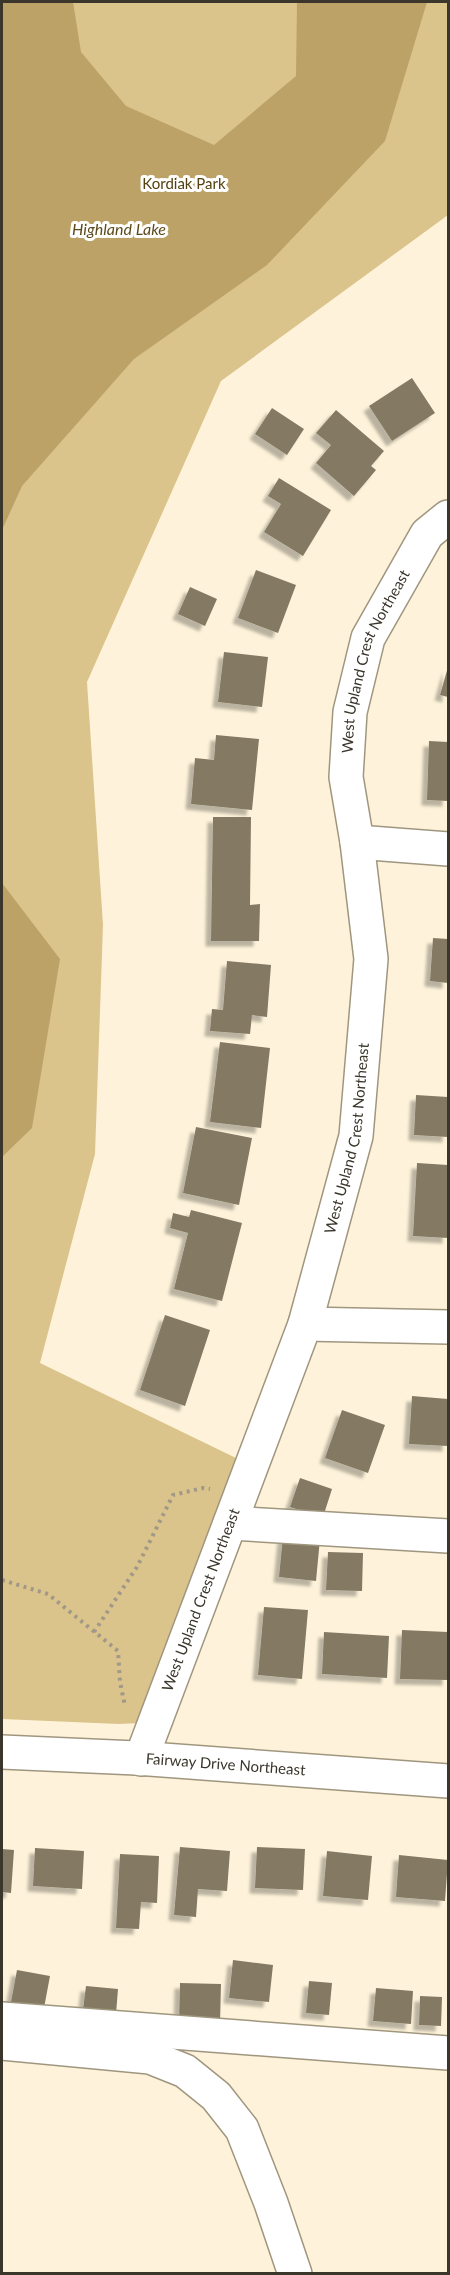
<svg xmlns="http://www.w3.org/2000/svg" width="450" height="2275" font-family="Lato,sans-serif">
<style>
.green{fill:#dbc38c}
.water{fill:#bca266}
.building{fill:#847a64;filter:url(#shadow)}
.lines{fill:none;stroke-linecap:round;stroke-linejoin:round}
.minor-casing{stroke:#a0967f;stroke-width:36}
.path{stroke:#a09987;stroke-width:4;stroke-dasharray:3 4.5;stroke-linecap:butt}
.minor{stroke:#fff;stroke-width:33}
.labels{text-anchor:middle;stroke-width:6;stroke-linejoin:round;paint-order:stroke}
.park-label{font-size:15px;fill:#534110;stroke:#fff}
.street-label{font-size:15px;fill:#3a362c;stroke:#fff}
.water-label{font-size:16px;font-style:italic;fill:#5e4b1c;stroke:#fff}
</style>
<defs>
<filter id="shadow"><feDropShadow dx="-5.5" dy="5.5" stdDeviation="1.5" flood-color="#0004"/></filter>
</defs>
<rect width="100%" height="100%" fill="#fef3da"/>
<path class="green" d="M2,2H448V215L221,381L87,682L103,925L95,1154L40,1363L236,1458L141,1723L119,1724L2,1719Z"/>
<path class="water" d="M2,2H73L81,52L126,106L214,145L296,76L297,2H427L385,141L267,265L134,359L22,486L2,530Z
M2,883L60,959L32,1128L2,1157Z"/>
<path class="building" d="M412,378L435,413L392,441L369,406Z
M272,408L304,429L287,455L255,434Z
M336,410L384,451L371,466L376,470L354,496L316,463L331,445L316,433Z
M279,478L331,510L303,556L264,532L281,504L268,496Z
M256,570L296,585L278,633L238,618Z
M190,587L217,599L205,626L178,614Z
M224,652L268,657L262,707L218,702Z
M448,667V697L440,695Z
M216,735L259,739L252,810L191,804L195,758L214,760Z
M429,741L448,742V801L427,800Z
M213,817H251L250,905L260,904L259,941H211Z
M433,938L448,939V983L430,981Z
M227,961L271,965L267,1017L252,1015L250,1034L210,1031L212,1009L223,1010Z
M220,1042L270,1048L261,1128L210,1122Z
M416,1095L448,1097V1137L414,1135Z
M196,1127L252,1138L239,1205L183,1193Z
M417,1163L448,1165V1238L413,1236Z
M191,1210L242,1223L222,1301L174,1289L188,1233L170,1228L173,1213L189,1217Z
M165,1315L210,1330L185,1406L140,1390Z
M412,1396L448,1399V1446L409,1444Z
M342,1410L385,1425L368,1473L325,1458Z
M300,1478L332,1489L323,1517L290,1507Z
M283,1536L320,1539L316,1581L279,1577Z
M328,1552L363,1553L362,1591L326,1590Z
M264,1607L308,1610L302,1679L258,1675Z
M402,1630L448,1632V1680L400,1679Z
M324,1632L389,1636L387,1678L322,1674Z
M180,1847L230,1851L227,1891L198,1889L196,1917L174,1915Z
M257,1847L305,1849L303,1890L255,1888Z
M35,1848L84,1851L82,1889L33,1886Z
M2,1849L14,1850L11,1893L2,1892Z
M327,1851L372,1856L368,1900L323,1896Z
M120,1854L159,1856L157,1903L141,1902L139,1929L116,1928Z
M399,1855L448,1860L445,1901L396,1897Z
M233,1960L273,1965L269,2002L229,1998Z
M17,1970L50,1976L44,2008L11,2002Z
M309,1981L332,1983L329,2015L306,2013Z
M180,1983L221,1984L220,2024L179,2023Z
M86,1986L118,1989L116,2014L83,2010Z
M376,1988L413,1991L411,2024L373,2021Z
M420,1996L442,1997L441,2026L419,2025Z"/>
<g class="lines">
<g class="minor-casing">
<g id="minor">
<path d="M357,842L448,849"/>
<path d="M305,1324L448,1327"/>
<path d="M230,1523L448,1536"/>
<path id="s1" d="M2,1752L136,1758L448,1781"/>
<path id="s2" d="M141,1759L305,1324L356,1136L371,959L357,842L346,777L350,712L368,638L427,534L448,517"/>
<path d="M2,2019L448,2053"/>
<path d="M2,2043L150,2057L185,2071L216,2096L242,2129L271,2203L295,2274"/>
</g>
</g>
<path class="path" d="M2,1580L48,1594L118,1651L120,1682L125,1706
M94,1632L137,1567L173,1495L203,1488L210,1489"/>
<use href="#minor" class="minor"/>
</g>
<g class="labels">
<g class="park-label">
<text x="184" y="189">Kordiak Park</text>
</g>
<g class="street-label">
<text dy="5" stroke="none"><textPath href="#s2" startOffset="1142">West Upland Crest Northeast</textPath></text>
<text dy="5" stroke="none"><textPath href="#s2" startOffset="656">West Upland Crest Northeast</textPath></text>
<text dy="5" stroke="none"><textPath href="#s2" startOffset="170">West Upland Crest Northeast</textPath></text>
<text dy="5" stroke="none"><textPath href="#s1" startOffset="224">Fairway Drive Northeast</textPath></text>
</g>
<g class="water-label">
<text x="119" y="235">Highland Lake</text>
</g>
</g>
<rect width="450" height="2275" fill="none" stroke="#3a362c" stroke-width="6"/>
</svg>
